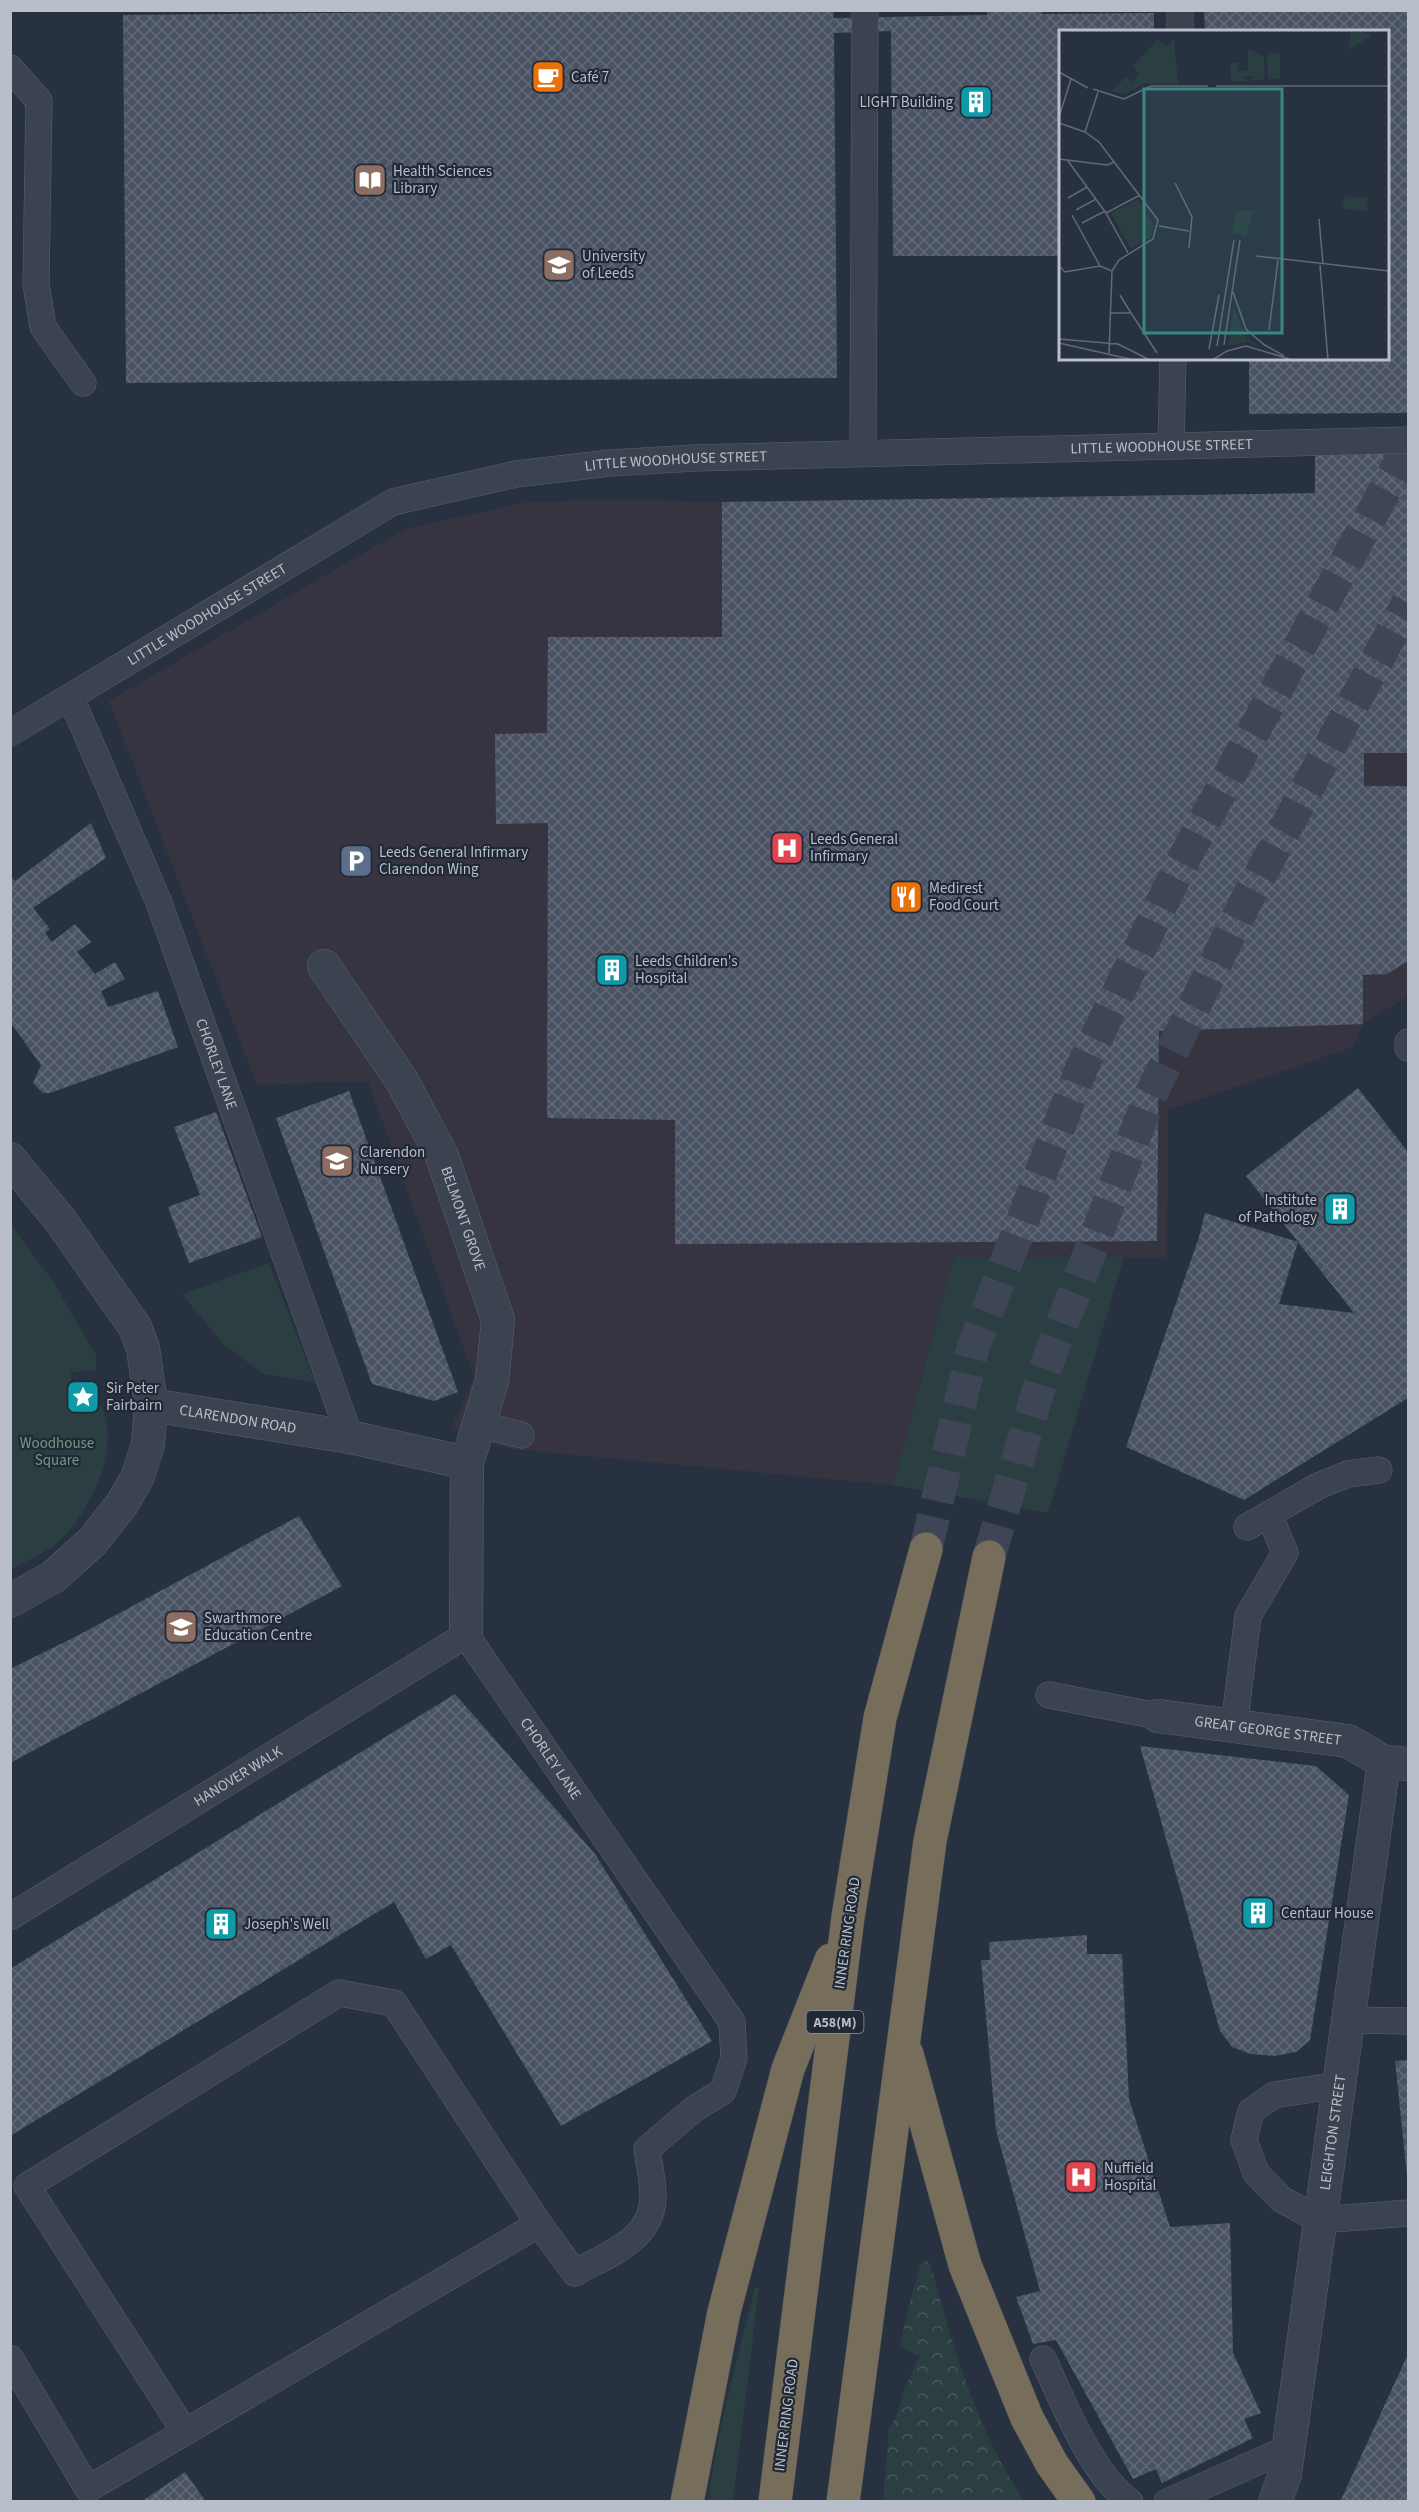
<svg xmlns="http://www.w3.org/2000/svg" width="1419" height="2512" font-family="'Source Sans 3',sans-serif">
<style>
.medical{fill:#373442}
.green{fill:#2b3f42}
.forest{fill:url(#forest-crowns)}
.building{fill:url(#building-cross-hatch);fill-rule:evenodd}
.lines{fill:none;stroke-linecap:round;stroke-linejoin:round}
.motorway-tunnel{stroke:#3e4655;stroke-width:33;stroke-dasharray:33 16;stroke-linecap:butt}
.service-casing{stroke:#5a616e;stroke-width:27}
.pedestrian-casing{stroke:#5a616e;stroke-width:34}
.minor-casing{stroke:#5a616e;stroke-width:34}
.tertiary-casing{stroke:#5a616e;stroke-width:34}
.motorway-casing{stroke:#474e5b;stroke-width:34}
.service{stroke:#3c4350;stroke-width:26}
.pedestrian{stroke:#3c4350;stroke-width:33}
.minor{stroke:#3c4350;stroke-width:33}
.tertiary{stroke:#3c4350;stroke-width:33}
.motorway{stroke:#766d5a;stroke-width:33}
.labels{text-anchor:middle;stroke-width:4.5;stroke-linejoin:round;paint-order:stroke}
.shield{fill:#212836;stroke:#8b929e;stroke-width:1.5}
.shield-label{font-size:14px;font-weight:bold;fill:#b9bfca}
.poi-label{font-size:15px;fill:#b9bfca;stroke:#212836;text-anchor:start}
.street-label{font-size:15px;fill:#b9bfca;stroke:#212836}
.park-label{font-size:15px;fill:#729a7e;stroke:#212836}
.inset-road{fill:none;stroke:#626a77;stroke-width:1.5}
.view{fill:#3a8885;fill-opacity:0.15;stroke:#3a8885;stroke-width:3}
.inset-edge{fill:none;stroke:#b9bfca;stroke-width:3}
</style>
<defs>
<pattern id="forest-crowns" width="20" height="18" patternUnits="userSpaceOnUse" patternTransform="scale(1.5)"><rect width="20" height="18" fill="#2b3f42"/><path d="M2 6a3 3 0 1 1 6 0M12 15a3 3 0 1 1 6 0" fill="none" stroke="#48595c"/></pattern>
<pattern id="building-cross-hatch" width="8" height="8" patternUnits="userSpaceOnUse" patternTransform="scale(1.5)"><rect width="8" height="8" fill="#4a5364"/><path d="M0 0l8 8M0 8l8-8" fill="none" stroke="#626a79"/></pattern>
</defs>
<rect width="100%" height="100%" fill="#283140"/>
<path class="medical" d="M1315,454H1408V996L1363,1024L1353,1047L1168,1110L1167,1257H954L893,1485L511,1449L451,1429L474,1377L368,1081L257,1085L109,701L405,529L523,503L604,499L722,502L1314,493Z"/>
<path class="green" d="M11,1225L54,1283L96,1355V1370L71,1372L73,1407L101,1406C123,1448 87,1521 52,1547C39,1556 24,1562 11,1569Z
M954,1257H1124L1048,1513L893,1485Z
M269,1263L315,1382L264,1374L224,1345L182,1294Z
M759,2287L733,2501H708C718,2429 737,2358 755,2288Z"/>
<path class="forest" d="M926,2261L930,2263C953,2346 976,2429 1024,2501H883L889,2428L896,2418L904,2390L919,2357L900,2347L908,2309L921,2263Z"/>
<path class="building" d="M616,10H834L833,18L987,15V10H1042V14L1154,13V32H1060V256H893L891,31L834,33L837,378L126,383L123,15Z
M1204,10H1408V413L1249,414V358H1388V32H1205Z
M1315,454H1408V753H1364V786H1408V961L1387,974L1363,975V1024L1159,1031L1157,1241L675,1244V1120L547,1118L548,823L496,824L495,734L547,733L548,637H722V502L1315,493Z
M91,823L106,858L33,908L50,929L45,933L52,942L75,924L91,942L77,952L95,974L115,962L125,979L101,991L108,1007L158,991L178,1047L50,1093H43L33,1083L41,1065L10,1022V875L15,881Z
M1358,1088L1408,1152V1398L1244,1500L1126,1447L1199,1237L1205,1213L1298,1242L1246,1176ZM1298,1242L1354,1313L1279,1304Z
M349,1091L458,1392L434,1401L372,1384L276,1118Z
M216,1112L262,1237L189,1263L168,1207L200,1195L174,1127Z
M299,1516L342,1586L10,1763V1669L77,1636Z
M455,1694L595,1854L712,2041L561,2126L451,1945L426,1959L394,1902L10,2136V1969Z
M1140,1746L1316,1766L1349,1795L1310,2040L1296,2052L1274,2056L1251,2054L1232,2047L1220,2031Z
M1087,1935V1954H1122L1129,2099L1170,2227L1230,2223L1233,2353L1261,2413L1244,2419L1253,2438L1162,2483L1156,2469L1133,2479L1056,2340L1033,2344L1016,2297L1040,2291L996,2130L981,1960H990L989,1942Z
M1408,2060V2176H1407L1395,2061Z
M1408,2354V2502H1340Z
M185,2472L206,2502H141Z"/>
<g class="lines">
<path class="motorway-tunnel" d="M926,1549L973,1348L1082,1067L1181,864L1408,448
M989,1557L1044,1371L1150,1096L1247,899L1408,603"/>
<g class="service-casing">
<g id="service">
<path d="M1180,32V10"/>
<path d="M10,68L39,101L36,284L43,327L83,383"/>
<path d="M1171,445L1173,358"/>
<path d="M863,453L865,10"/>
<path id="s1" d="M71,698L158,900L350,1437"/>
<path id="s2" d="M10,733L393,502L516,474L610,463L695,458L1408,440"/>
<path d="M1408,1042V1048"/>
<path d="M479,1424L521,1435"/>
<path d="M1247,1527L1318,1486L1348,1474L1379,1470"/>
<path d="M1049,1695L1158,1716"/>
<path d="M1234,1726L1248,1616L1285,1553L1269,1514"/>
<path id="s3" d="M10,1917L466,1635L732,2022L734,2058L723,2091L694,2109L647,2149C649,2164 653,2181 653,2196C653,2240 608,2254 575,2273L539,2224L88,2489L10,2358"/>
<path d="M1348,2020L1408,2021"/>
<path d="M1339,2085L1274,2095L1251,2111L1244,2140L1256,2173L1281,2199L1320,2220L1408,2213"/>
<path d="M1043,2359C1063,2401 1091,2474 1130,2502"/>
<path d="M185,2432L27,2186L339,1993L394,2003L539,2224"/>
<path d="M1167,2502L1289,2448"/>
</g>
</g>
<g class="pedestrian-casing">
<path id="pedestrian" d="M1275,2502L1285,2474"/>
</g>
<g class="minor-casing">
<g id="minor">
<path id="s4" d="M324,966L402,1081L442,1156L498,1320L492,1381L467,1463L466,1635"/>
<path id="s5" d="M151,1405L350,1437L467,1463"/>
<path id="s6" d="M1158,1716L1348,1741L1384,1762L1408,1764"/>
<path id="s7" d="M1285,2474L1384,1762"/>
</g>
</g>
<g class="tertiary-casing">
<path id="tertiary" d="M10,1159L60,1220L135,1327L143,1348L151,1405L148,1444L138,1476L122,1504L92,1542L53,1577L10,1601"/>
</g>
<g class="motorway-casing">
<path id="motorway" d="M907,2054L965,2265L1027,2418L1052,2464L1079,2502
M687,2502L724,2312L788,2069L831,1960
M775,2502L848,1917L880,1718L926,1549
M843,2502L930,1841L989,1557"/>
</g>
<use href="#service" class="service"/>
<use href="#pedestrian" class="pedestrian"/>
<use href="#minor" class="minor"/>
<use href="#tertiary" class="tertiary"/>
<use href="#motorway" class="motorway"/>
</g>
<defs>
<g id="cafe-square" transform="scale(1.725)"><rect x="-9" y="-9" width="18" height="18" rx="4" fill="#e8710a" stroke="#212836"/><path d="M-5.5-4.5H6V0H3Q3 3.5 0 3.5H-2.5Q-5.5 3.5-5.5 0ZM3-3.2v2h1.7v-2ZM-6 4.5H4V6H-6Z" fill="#fff"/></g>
<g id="building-square" transform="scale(1.725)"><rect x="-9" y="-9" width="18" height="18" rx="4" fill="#0f9aa8" stroke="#212836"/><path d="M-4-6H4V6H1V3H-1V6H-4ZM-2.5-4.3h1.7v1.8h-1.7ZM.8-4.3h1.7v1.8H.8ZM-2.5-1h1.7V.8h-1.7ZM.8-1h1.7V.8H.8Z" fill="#fff"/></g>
<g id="library-square" transform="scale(1.725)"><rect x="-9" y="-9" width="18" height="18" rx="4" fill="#8d6e63" stroke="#212836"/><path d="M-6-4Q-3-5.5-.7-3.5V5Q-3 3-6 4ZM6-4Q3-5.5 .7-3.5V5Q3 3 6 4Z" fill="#fff"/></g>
<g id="university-square" transform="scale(1.725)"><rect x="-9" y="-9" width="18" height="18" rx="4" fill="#8d6e63" stroke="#212836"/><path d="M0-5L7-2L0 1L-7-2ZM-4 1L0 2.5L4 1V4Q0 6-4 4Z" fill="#fff"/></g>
<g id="hospital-square" transform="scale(1.725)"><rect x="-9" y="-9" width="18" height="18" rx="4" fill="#e0444e" stroke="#212836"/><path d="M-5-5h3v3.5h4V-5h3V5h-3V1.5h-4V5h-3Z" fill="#fff"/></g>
<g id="parking-square" transform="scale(1.725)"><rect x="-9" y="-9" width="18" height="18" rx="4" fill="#5c6f8a" stroke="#212836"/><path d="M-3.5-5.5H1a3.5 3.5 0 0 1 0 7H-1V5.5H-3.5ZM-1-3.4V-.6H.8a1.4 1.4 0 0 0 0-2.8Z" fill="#fff"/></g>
<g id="restaurant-square" transform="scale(1.725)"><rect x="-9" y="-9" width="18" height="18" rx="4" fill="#e8710a" stroke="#212836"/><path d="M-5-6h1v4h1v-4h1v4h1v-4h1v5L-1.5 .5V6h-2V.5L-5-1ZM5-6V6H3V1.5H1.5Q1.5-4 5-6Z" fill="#fff"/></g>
<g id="school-square" transform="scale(1.725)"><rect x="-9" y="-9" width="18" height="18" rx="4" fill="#8d6e63" stroke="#212836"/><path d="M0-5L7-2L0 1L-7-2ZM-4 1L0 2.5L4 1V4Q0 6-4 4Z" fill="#fff"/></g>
<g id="sight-square" transform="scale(1.725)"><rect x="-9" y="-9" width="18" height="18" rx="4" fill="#0f9aa8" stroke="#212836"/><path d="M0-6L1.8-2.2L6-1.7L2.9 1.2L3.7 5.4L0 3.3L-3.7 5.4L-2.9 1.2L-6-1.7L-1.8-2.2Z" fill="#fff"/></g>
</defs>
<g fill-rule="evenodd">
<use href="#cafe-square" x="548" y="77"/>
<use href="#building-square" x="976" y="102"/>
<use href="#library-square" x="370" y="180"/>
<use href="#university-square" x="559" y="265"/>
<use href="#hospital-square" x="787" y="848"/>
<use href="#parking-square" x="356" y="861"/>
<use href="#restaurant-square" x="906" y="897"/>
<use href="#building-square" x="612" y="970"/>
<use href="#school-square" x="337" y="1161"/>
<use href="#building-square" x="1340" y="1209"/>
<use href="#sight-square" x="83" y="1397"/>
<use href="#university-square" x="181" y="1627"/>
<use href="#building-square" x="1258" y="1913"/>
<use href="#building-square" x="221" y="1924"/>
<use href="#hospital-square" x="1081" y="2177"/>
</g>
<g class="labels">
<rect class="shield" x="806.5" y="2011" width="57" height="22" rx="4.5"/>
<g class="shield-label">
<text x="835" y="2027">A58(M)</text>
</g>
<g class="poi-label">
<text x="571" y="82">Café 7</text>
<text x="953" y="107" text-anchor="end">LIGHT Building</text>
<text x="393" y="176">Health Sciences<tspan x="393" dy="17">Library</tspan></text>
<text x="582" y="261">University<tspan x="582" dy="17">of Leeds</tspan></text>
<text x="810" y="844">Leeds General<tspan x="810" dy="17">Infirmary</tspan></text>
<text x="379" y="857">Leeds General Infirmary<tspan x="379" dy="17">Clarendon Wing</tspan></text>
<text x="929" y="893">Medirest<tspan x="929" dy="17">Food Court</tspan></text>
<text x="635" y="966">Leeds Children's<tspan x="635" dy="17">Hospital</tspan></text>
<text x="360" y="1157">Clarendon<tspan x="360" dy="17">Nursery</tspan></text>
<text x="1317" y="1205" text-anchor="end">Institute<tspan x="1317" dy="17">of Pathology</tspan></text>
<text x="106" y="1393">Sir Peter<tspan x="106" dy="17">Fairbairn</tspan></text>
<text x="204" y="1623">Swarthmore<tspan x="204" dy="17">Education Centre</tspan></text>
<text x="1281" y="1918">Centaur House</text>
<text x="244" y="1929">Joseph's Well</text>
<text x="1104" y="2173">Nuffield<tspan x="1104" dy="17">Hospital</tspan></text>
</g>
<g class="street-label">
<text dy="5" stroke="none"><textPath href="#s2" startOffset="1220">LITTLE WOODHOUSE STREET</textPath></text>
<text dy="5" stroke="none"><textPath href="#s2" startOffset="734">LITTLE WOODHOUSE STREET</textPath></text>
<text dy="5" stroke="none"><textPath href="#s2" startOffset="230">LITTLE WOODHOUSE STREET</textPath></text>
<text dy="5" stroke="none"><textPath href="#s1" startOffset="394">CHORLEY LANE</textPath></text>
<text dy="5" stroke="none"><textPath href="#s4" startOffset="290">BELMONT GROVE</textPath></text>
<text dy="5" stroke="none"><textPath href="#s5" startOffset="88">CLARENDON ROAD</textPath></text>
<text dy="5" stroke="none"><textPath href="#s6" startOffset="111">GREAT GEORGE STREET</textPath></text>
<text dy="5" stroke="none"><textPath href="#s3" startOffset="686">CHORLEY LANE</textPath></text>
<text dy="5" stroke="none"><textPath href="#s3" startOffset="268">HANOVER WALK</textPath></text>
<text transform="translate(847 1933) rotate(-82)" y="5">INNER RING ROAD</text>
<text dy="5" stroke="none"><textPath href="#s7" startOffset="345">LEIGHTON STREET</textPath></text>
<text transform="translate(786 2415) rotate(-83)" y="5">INNER RING ROAD</text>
</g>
<g class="park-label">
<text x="57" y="1448">Woodhouse<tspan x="57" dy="17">Square</tspan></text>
</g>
</g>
<g transform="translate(1059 30)">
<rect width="330" height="330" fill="#283140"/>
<path d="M115,9L119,53L85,54L65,64L52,61L67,47L73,52L80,45L74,36L98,10L108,16ZM189,19L205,26V49L192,51L194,46H184L190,51H172L171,33H179V41L189,40ZM208,23H221V49H209ZM286,166L309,168L308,181L283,179ZM79,169L95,196L92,207L72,219L52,183ZM178,181H194L187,206L172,203Z" fill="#2b3f42"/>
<path d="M292,2L308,3L312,6L289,20ZM175,279L188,309L201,316L189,312L169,315Z" fill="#2b3f42"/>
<path class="inset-road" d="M0,42L29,58M157,56H330M34,59L65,69L92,56H149M0,87L12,49M0,93L26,102L40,112L99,190L94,209L60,230L53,241L50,323M26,102L39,62M0,129L48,135L55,132M9,131L47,183M116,153L133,187L130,218M9,168L28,157M17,180L37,169M13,185L41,236M260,189L264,234M23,193L46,181M100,196L130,201M69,223L47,183L81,165M197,226L330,241M261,235L269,330M1,237L6,242L41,236L53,241M174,262L187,299L204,314M61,265L72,283M52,283H72L98,323M210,300L219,230M0,309L59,314L91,330M0,313L75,330M204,314L225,326M165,315L181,210M158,316L175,210M150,319L160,265M153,330L168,321L187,316L234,330"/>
<path class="view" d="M85,59H223V303H85Z"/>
<rect width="330" height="330" class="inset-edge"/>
</g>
<rect width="1419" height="2512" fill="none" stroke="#b9bfca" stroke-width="24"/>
</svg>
